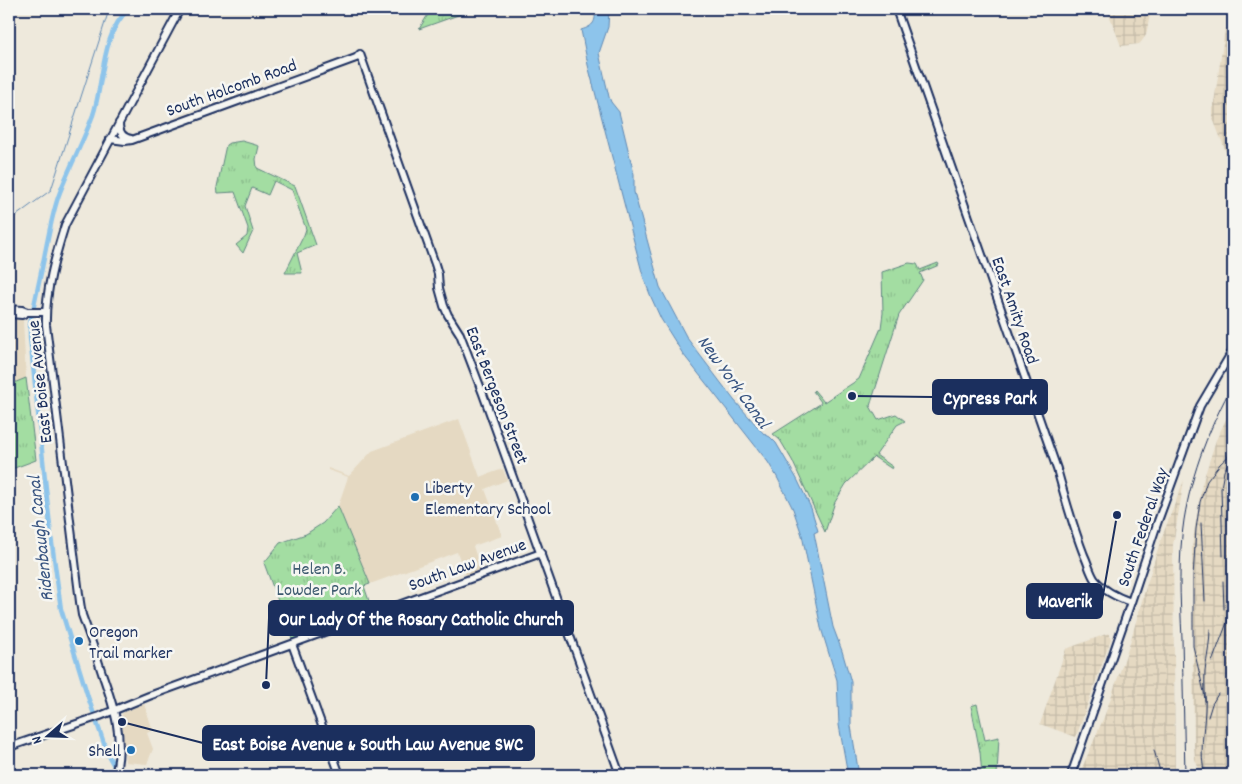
<svg xmlns="http://www.w3.org/2000/svg" width="1242" height="784" font-family="Dekko,sans-serif">
<style>
.built{fill:#e5d9c2}
.industrial{fill:url(#industrial-grid)}
.grass{fill:url(#grass-tufts);stroke:#5f8680}
.water{fill:#8dc4eb;stroke:#5f88b3}
.lines{fill:none;stroke-linecap:round;stroke-linejoin:round}
.stream{stroke:#5f88b3;stroke-width:1}
.canal{stroke:#8dc4eb;stroke-width:4.5}
.secondary-casing{stroke:#1b2f5e;stroke-width:10}
.secondary{stroke:#f6f6f2;stroke-width:6}
.rail{stroke:#1b2f5e;stroke-width:1}
.poi-dot{fill:#1f6fb2;stroke:#f6f6f2;stroke-width:2}
.labels{text-anchor:middle;stroke-width:5;stroke-linejoin:round;paint-order:stroke}
.street-label{font-size:18px;fill:#1b2f5e;stroke:#f6f6f2}
.poi-label{font-size:18px;fill:#1b2f5e;stroke:#f6f6f2;text-anchor:start}
.park-label{font-size:18px;fill:#3d5a6f;stroke:#f6f6f2}
.water-label{font-size:19px;font-style:italic;fill:#385481;stroke:#f6f6f2}
.leader{fill:none;stroke:#1b2f5e;stroke-width:2}
.callout-dot{fill:#1b2f5e;stroke:#f6f6f2;stroke-width:2}
.callout{fill:#1b2f5e;stroke:#1b2f5e;stroke-width:2}
.callout-label{font-size:19px;text-anchor:middle;font-weight:bold;fill:#fff}
</style>
<defs>
<pattern id="industrial-grid" width="8" height="8" patternUnits="userSpaceOnUse" patternTransform="scale(1.25)"><rect width="8" height="8" fill="#e5d9c2"/><path d="M0 4h8M4 0v8" fill="none" stroke="#c4bba9"/></pattern>
<pattern id="grass-tufts" width="24" height="20" patternUnits="userSpaceOnUse" patternTransform="scale(1.25)"><rect width="24" height="20" fill="#a3dda2"/><path d="M3 7l-1-3M5 7V3M7 7l1-3M15 17l-1-3M17 17v-4M19 17l1-3" fill="none" stroke="#8cbe8e"/></pattern>
</defs>
<rect width="100%" height="100%" fill="#eee9dc"/>
<filter id="ink" filterUnits="userSpaceOnUse"><feTurbulence type="fractalNoise" baseFrequency=".02" numOctaves="2"/><feDisplacementMap in="SourceGraphic" scale="10" xChannelSelector="R" yChannelSelector="G"/><feConvolveMatrix kernelMatrix="1 2 1 2 8 2 1 2 1" color-interpolation-filters="sRGB"/></filter>
<g filter="url(#ink)">
<path class="built" d="M9,319L23,320L26,378L36,460L9,470Z
M459,419L480,477L503,469L507,480L485,489L502,536L473,546L481,570L466,576L457,552L370,584L338,506L348,477L328,470V468L349,476L372,451Z
M144,704L153,730L147,733L153,749L147,764L125,762L122,714L124,712Z"/>
<path class="industrial" d="M1107,9H1151L1146,35L1142,41L1139,44L1121,46Z
M1233,27V170L1212,116L1225,30Z
M1233,405V775H1201L1195,759L1194,746L1192,547L1202,484L1216,440Z
M1184,480L1173,545L1175,775H1079L1104,717L1129,646L1146,587L1160,542Z
M1109,633L1111,639L1076,737L1040,724L1066,649Z"/>
<path class="grass" d="M422,9H425L430,11L432,9H456L461,14L419,29L429,13Z
M242,141L259,146L256,159L257,168L295,186L316,245L297,253L302,273H285L304,235L306,229L292,190L274,181L268,195L252,188L245,206L253,231L243,253L236,245L247,236L248,228L235,192L218,193L217,187L226,145L229,143Z
M909,263L917,264L920,270L938,263L939,265L920,273L923,280L899,315L870,406L878,420L896,414L905,421L897,425L876,455L893,467L892,469L874,457L846,484L835,502L825,532L792,460L780,440L773,434L820,404L821,402L813,391L814,390L824,402L859,379L881,328L883,313L882,272Z
M26,378L36,460L9,470V385Z
M338,506L370,584L364,586L372,610L305,636L304,635L292,639L264,563L280,543L306,534L323,523Z
M977,704L985,740L999,737L997,775H982L980,752L971,706Z"/>
<path class="water" d="M595,9H609L608,27L599,53L609,97L611,102L619,112L634,174V192L660,287L687,338L734,400L764,434L770,437L776,443L797,479L811,508L818,531L814,533L833,627L842,651L851,682V726L859,775H848L839,725L837,680L821,628L802,535L793,509L777,477L768,462L683,354L661,319L651,297L643,276L588,65L581,30C594,26 596,22 595,9Z"/>
<g class="lines">
<path class="stream" d="M9,221L51,190L109,10L110,9"/>
<path class="canal" d="M119,775L108,755L88,697L61,609L51,536L30,337V323C36,298 41,273 46,248C50,229 53,210 60,192C70,166 83,142 93,115C104,82 101,33 129,9"/>
<g class="secondary-casing">
<path id="secondary" d="M896,9L1057,469C1065,498 1073,527 1084,555C1088,563 1090,573 1095,580C1104,591 1119,598 1131,602
M119,123C119,132 122,137 131,139
M110,139L125,141L132,140L356,58L360,54L435,264L438,274L439,288L444,306L448,315L460,334L483,394L620,775
M9,309L22,310L27,312H46
M9,314L22,315L27,312
M292,644L340,775
M9,747L100,716L149,696L541,553
M115,775C125,739 114,707 102,673C96,654 89,634 82,615L80,602L46,325C45,292 55,257 65,225L180,9
M1071,775L1131,602L1158,521L1200,406L1233,350"/>
</g>
<use href="#secondary" class="secondary"/>
<path class="rail" d="M1201,523L1205,601
M1223,556L1221,488L1224,471L1231,458
M1223,581L1224,609
M1212,662L1228,620L1230,598
M1205,701L1204,692L1193,646V577L1196,529L1200,502L1207,481L1220,464L1233,452
M1208,717L1212,704L1218,694
M1154,750L1161,775
M1185,775C1184,729 1183,684 1182,638C1180,599 1178,558 1184,520C1192,471 1210,426 1233,384
M1205,775C1199,753 1204,732 1205,710C1206,697 1204,684 1205,671C1207,657 1210,643 1210,629"/>
</g>
</g>
<g class="poi-dot">
<circle cx="415" cy="497" r="5"/>
<circle cx="79" cy="641" r="5"/>
<circle cx="131" cy="750" r="5"/>
</g>
<g class="labels">
<g class="street-label">
<text transform="translate(231 87) rotate(-20)" y="6">South Holcomb Road</text>
<text transform="translate(1016 310) rotate(71)" y="6">East Amity Road</text>
<text transform="translate(39 382) rotate(-96)" y="6">East Boise Avenue</text>
<text transform="translate(498 395) rotate(69)" y="6">East Bergeson Street</text>
<text transform="translate(1142 527) rotate(-71)" y="6">South Federal Way</text>
<text transform="translate(467 564) rotate(-20)" y="6">South Law Avenue</text>
</g>
<g class="poi-label">
<text x="425" y="493">Liberty<tspan x="425" dy="21">Elementary School</tspan></text>
<text x="89" y="637">Oregon<tspan x="89" dy="21">Trail marker</tspan></text>
<text x="121" y="756" text-anchor="end">Shell</text>
</g>
<g class="park-label">
<text x="319" y="574">Helen B.<tspan x="319" dy="21">Lowder Park</tspan></text>
</g>
<g class="water-label">
<text transform="translate(735 381) rotate(54)" y="7">New York Canal</text>
<text transform="translate(39 539) rotate(-96)" y="7">Ridenbaugh Canal</text>
</g>
</g>
<path class="leader" d="M852 396L933 397M1117 515L1102 601M266 685L269 618M122 722L203 743"/>
<g class="callout-dot">
<circle cx="852" cy="396" r="5"/>
<circle cx="1117" cy="515" r="5"/>
<circle cx="266" cy="685" r="5"/>
<circle cx="122" cy="722" r="5"/>
</g>
<g class="callout">
<rect x="933" y="380" width="114" height="34" rx="5"/>
<rect x="1027" y="584" width="75" height="34" rx="5"/>
<rect x="269" y="601" width="304" height="34" rx="5"/>
<rect x="203" y="726" width="331" height="34" rx="5"/>
</g>
<g class="callout-label">
<text x="990" y="404">Cypress Park</text>
<text x="1065" y="607">Maverik</text>
<text x="421" y="625">Our Lady Of the Rosary Catholic Church</text>
<text x="368" y="750">East Boise Avenue &amp; South Law Avenue SWC</text>
</g>
<rect width="1242" height="784" fill="none" stroke="#f6f6f2" stroke-width="30"/>
<rect x="15" y="15" width="1212" height="754" fill="none" stroke="#1b2f5e" stroke-width="2" filter="url(#ink)"/>
<g transform="translate(48 736) rotate(250)" stroke="#f6f6f2" stroke-width="4" paint-order="stroke">
<path d="M0-4L9 19L0 12L-9 19Z" fill="#1b2f5e"/>
<text y="-8" font-size="14" font-weight="bold" text-anchor="middle" fill="#1b2f5e">N</text>
</g>
</svg>
